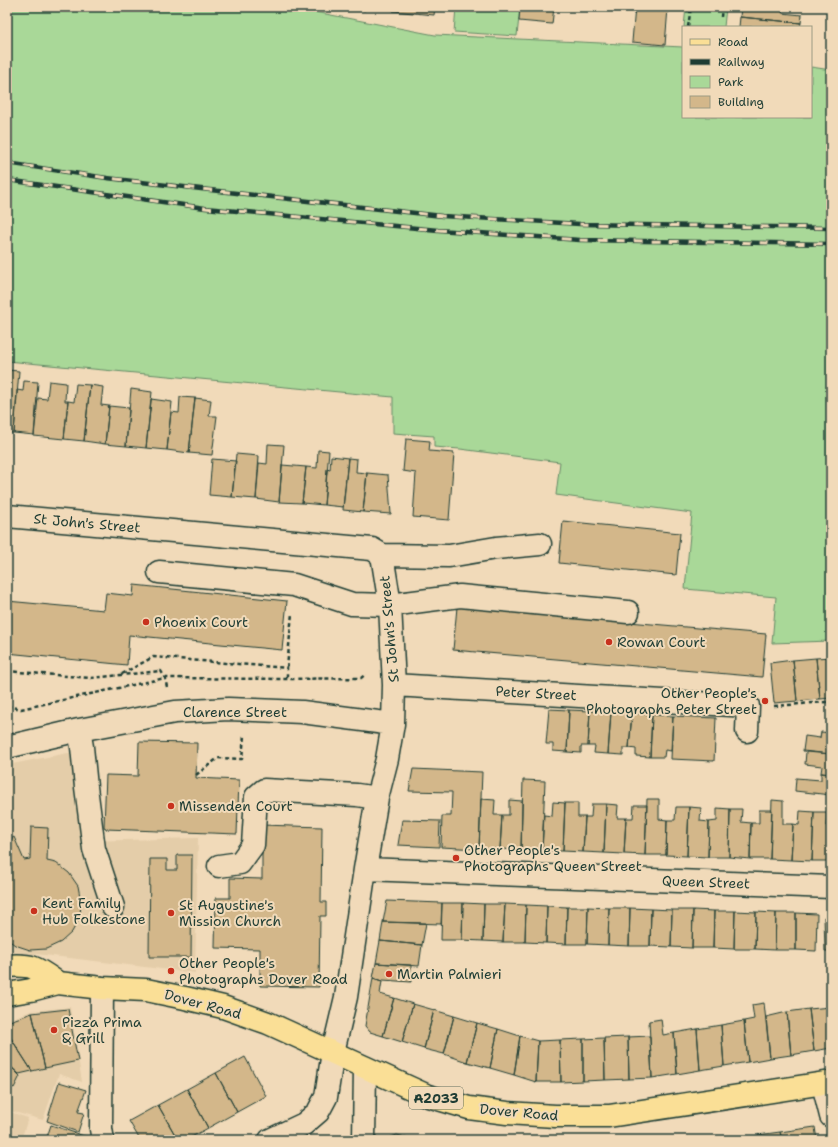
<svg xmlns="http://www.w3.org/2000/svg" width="838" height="1147" font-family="'Shantell Sans',sans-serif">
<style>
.built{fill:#e4cda9}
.green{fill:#a9d898;stroke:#648a66}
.building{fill:#d3b78a;stroke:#1f3d34}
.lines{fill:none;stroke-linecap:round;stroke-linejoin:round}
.minor-casing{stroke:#1f3d34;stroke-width:25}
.major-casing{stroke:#1f3d34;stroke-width:25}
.path{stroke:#1f3d34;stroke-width:2.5;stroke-dasharray:4 3;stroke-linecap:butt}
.minor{stroke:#f1dab9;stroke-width:22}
.major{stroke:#fadf96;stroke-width:22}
.rail-casing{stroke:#1f3d34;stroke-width:4.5}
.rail{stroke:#f1dab9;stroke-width:3;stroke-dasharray:9;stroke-linecap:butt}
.poi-dot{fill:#c8321e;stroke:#f1dab9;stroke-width:1.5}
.labels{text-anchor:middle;stroke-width:4;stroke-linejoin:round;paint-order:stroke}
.shield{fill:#f1dab9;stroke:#5e6c5c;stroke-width:1}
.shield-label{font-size:13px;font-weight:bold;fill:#1f3d34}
.street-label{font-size:14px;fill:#1f3d34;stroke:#f1dab9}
.poi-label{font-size:14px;fill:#1f3d34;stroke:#f1dab9;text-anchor:start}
</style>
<rect width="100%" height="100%" fill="#f1dab9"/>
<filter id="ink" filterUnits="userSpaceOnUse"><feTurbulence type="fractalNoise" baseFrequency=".025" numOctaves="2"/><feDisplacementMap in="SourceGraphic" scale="8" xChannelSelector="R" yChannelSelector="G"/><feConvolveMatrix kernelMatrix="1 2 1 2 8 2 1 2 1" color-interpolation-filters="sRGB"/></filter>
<g filter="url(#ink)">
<path class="built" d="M73,752L88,841L198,838L195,973L36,954L7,956V765Z
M70,1007L82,1082L59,1074L43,1120L7,1110V1020L31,1011Z
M7,1111L28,1118L21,1140H7Z"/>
<path class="green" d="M7,7H289L435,35L683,47V117H811V67L831,70V641L772,643L776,597L685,589L692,513L556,495L560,462L460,449L434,447V436L393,433V397L7,361Z
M456,7H520L517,36L454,32Z
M686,7H726L724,27H684Z"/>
<path class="building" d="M394,7H435L434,15L393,11Z
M520,7H554L552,24L519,21Z
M635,7L668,8L665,45L632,42Z
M741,7H783L782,13L802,15L801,23L740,17Z
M740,17L801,23L800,27H739Z
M7,370L19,371L14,433H7Z
M24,381L38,382L34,435L14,433L17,390L23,391Z
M49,381L66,383L65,401H68L64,439L34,436L38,398L47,399Z
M76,384L90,385L84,441L64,439L68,401L74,402Z
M90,385L103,387L101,405L109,406L105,444L84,441Z
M131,389L152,392L146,448L126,446Z
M180,397L195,398L189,453L167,450L171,412L179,413Z
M195,398L211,400L209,416H217L212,455L189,453Z
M151,399L172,402L167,450L146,448Z
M109,406L129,408L126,446L105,444Z
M406,439L430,441L429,451L454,453L449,520L413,517L416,473L403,471Z
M268,444L284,445L279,502L256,499L259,463L267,464Z
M318,450L329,451L324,505L302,503L306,467L317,468Z
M236,454L259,456L256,499L232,497Z
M331,456L348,458L343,507L324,505L327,469L330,470Z
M348,458L357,459L356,472L367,473L363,512L343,510Z
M212,459L236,461L232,497L209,495Z
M282,465L306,467L302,503L279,502Z
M367,473L388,475L391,514L363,512Z
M563,521L680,533L676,575L559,563Z
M134,585L287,601L282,650L129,635L127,665L7,653V601L104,610L106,593L133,596Z
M457,607L766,634L762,677L453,650Z
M831,657V698L820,699L816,658Z
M816,658L820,699L797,701L793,660Z
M793,660L797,701L774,703L770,663Z
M549,709L569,710L567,752L553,751V744H546Z
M569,710L590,711L588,746H581V753L567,752Z
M590,711L611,712L608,754L594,753L595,746H588Z
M611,712L632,713L629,748H623V755L608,754Z
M632,713L652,715L650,757L636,756V749L629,748Z
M652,715L673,716L671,751L665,750L664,757H650Z
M673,716L716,718L714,761L671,759Z
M821,732L831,733V754L803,751L805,736L820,738Z
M139,742L197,743L196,778L239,780L237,834L106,829V828L104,827L106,775L138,776Z
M806,752L831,754V774L821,773L822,766L805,764Z
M413,769L482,772L479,849L441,847L442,816H451L452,792L409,791Z
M821,773L831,774V795L795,791L796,778L821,780Z
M523,780L545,781L542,851L521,850Z
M481,799L495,800L494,815H502L500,849H479Z
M647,799H659V819L667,820L666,855H645Z
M509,800L522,801L521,850L500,849L502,815H509Z
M772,800L783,801V824H793L791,860L770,859Z
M553,802L565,803L563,851H542L544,815L552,816Z
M565,803H578V817H585L583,852L563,851Z
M592,804H606L604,853L583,852L585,817H591Z
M606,804L618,805L617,818H626L624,854L604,853Z
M634,805H647L645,855L624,854L626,818H633Z
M676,807H689L687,856L666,855L667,820H675Z
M689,807L701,808L700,821L709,822L708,857L687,856Z
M717,808L730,809L729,857H708L709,822L717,821Z
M730,809H742L741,822L751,823L750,859L729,857Z
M759,810H772L770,859H750L751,823H759Z
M800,811L814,812L812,861L791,860L793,824L799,825Z
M814,812H827L826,826H831V861H812Z
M402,820L440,821L439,847L398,845Z
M262,825L322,827L321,902H326V916H320L319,987L260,986V949L215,948L216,898H230V878L262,879Z
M31,827L48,828L47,861L56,863L69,873L78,886L81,902L80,917L72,932L61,942L46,949L30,950L15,945L7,939V841L14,837L24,860L30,859Z
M177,855H192L191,957H149L150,859H167V870H177Z
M387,901L442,903L441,924L383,922Z
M442,903H463L462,940H441Z
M463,903L484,904L483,941L462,940Z
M484,904H505L503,942L483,941Z
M505,904L526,905L525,942H503Z
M526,905L547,906L546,943L525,942Z
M547,906L567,907L566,944L546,943Z
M567,907H588L587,944H566Z
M588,907L609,908L608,945L587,944Z
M609,908H630L629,946L608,945Z
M630,908L651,909L650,946H629Z
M651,909L672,910L671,947L650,946Z
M672,910H693L692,948L671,947Z
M693,910L714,911L713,948H692Z
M714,911H735L734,949L713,948Z
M735,911L756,912L755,949H734Z
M756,912L776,913L775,950L755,949Z
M776,913H796V950H775Z
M796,913L817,914L816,951L796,950Z
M824,917H831V951H825Z
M383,922L426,923L422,945L380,941Z
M380,941L422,945L419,966L376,963Z
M376,963L411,965V982L383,980L382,981L373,978Z
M373,978L382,981L380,994L394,998L383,1036L370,1032L365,1026Z
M394,998L413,1004L402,1042L383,1036Z
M764,1003L770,1058L748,1062L744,1021L754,1019L752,1005Z
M413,1004L434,1010L424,1049L402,1042Z
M831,1007V1048L814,1051L809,1009Z
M68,1009L78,1061L45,1068L32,1013Z
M809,1009L814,1051L791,1055L787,1012Z
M434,1010L454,1016L444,1054L424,1049Z
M787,1012L791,1055L770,1058L766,1017Z
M32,1013L45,1068L32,1071L7,1032V1022Z
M454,1016L477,1023L467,1062L444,1054Z
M661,1019L663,1035L674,1033L677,1074L652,1078L649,1021Z
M744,1021L748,1062L724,1066L721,1025Z
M477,1023L498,1029L490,1068L467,1062Z
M721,1025L724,1066L700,1070L697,1029Z
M498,1029L520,1036L514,1075L490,1068Z
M697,1029L700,1070L677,1074L674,1033Z
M7,1032L32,1071L19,1074L7,1063Z
M520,1036L538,1041L536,1082L514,1075Z
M650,1036L652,1078L629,1079L628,1037Z
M628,1037L629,1079L605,1080L604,1038Z
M604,1038L605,1080L583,1081V1039Z
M583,1039V1081L561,1082L560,1040Z
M560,1040L561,1082H536L538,1041Z
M245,1057L266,1096L237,1112L216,1073Z
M7,1063L20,1076L14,1088L7,1084Z
M216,1073L237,1112L208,1128L187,1089Z
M59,1082L86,1090L78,1112L84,1113L78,1132L47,1121Z
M187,1089L208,1128L186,1140H178L158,1105Z
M158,1105L178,1140H140L129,1121Z
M51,1125L87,1137L86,1140H46Z
M815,1127L817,1140H782L780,1132Z
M780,1132L782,1140H758V1135Z
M397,1135L417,1140H389L391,1137Z"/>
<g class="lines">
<g class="minor-casing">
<path id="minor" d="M7,516L372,549L382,555L390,605L394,685L393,724L387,759L377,798L365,869L346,997L333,1052L326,1097L318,1112L304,1124L270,1140
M382,555L449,556L496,548L540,544
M159,572L294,585L352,604L390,605L460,596L628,612
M394,685L748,706L747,731
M79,730L82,747L86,787L94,849L113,907
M7,747L79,730L175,712L228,709L302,712L393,724
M219,866L240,863L253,845L256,797L264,790L357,795L377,798
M365,869L831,887
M102,988L101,1129L103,1140
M823,1084L831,1116
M364,1140L365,1068"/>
</g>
<g class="major-casing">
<path id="major" d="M7,966C33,964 37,968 58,983
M7,994L31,990L58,983L102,988L146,990L185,998L223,1007L268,1023L428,1096L469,1108L507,1113L555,1116H609L831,1082"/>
</g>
<path class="path" d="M364,11V7
M721,17L722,7
M688,27L691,7
M830,64V7
M7,657H11L10,672
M287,668L292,613
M7,671L91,678L161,671L165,678L167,687
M122,674L153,657L287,668V679
M7,706L21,709L165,678L287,679L361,678L366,674
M774,706L827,702
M196,775L218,758L242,759L244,735"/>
<use href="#minor" class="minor"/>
<use href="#major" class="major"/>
<g class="rail-casing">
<path id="rail" d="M7,163L107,178L201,189L442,216L580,224L831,228
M7,180L205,208L310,218L438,230L580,240L831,244"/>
</g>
<use href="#rail" class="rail"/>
</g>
</g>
<g class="poi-dot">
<circle cx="146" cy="622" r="4"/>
<circle cx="609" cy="642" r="4"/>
<circle cx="765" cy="701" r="4"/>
<circle cx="171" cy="806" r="4"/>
<circle cx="456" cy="858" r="4"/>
<circle cx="34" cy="911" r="4"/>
<circle cx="171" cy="913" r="4"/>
<circle cx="171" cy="971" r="4"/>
<circle cx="389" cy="974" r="4"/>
<circle cx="54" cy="1030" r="4"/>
</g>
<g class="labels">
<rect class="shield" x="409" y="1087" width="54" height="22" rx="3"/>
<g class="shield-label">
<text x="436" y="1103">A2033</text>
</g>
<g class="street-label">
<text transform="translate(87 523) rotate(5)" y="5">St John's Street</text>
<text transform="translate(389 629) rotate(-95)" y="5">St John's Street</text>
<text transform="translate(536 693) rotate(3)" y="5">Peter Street</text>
<text x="235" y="717">Clarence Street</text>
<text transform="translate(706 882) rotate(2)" y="5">Queen Street</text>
<text transform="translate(203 1004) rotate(15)" y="5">Dover Road</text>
<text transform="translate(519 1112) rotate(5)" y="5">Dover Road</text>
</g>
<g class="poi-label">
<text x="154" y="627">Phoenix Court</text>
<text x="617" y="647">Rowan Court</text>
<text x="757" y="698" text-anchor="end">Other People's<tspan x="757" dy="16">Photographs Peter Street</tspan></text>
<text x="179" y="811">Missenden Court</text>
<text x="464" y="855">Other People's<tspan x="464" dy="16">Photographs Queen Street</tspan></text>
<text x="42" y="908">Kent Family<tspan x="42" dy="16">Hub Folkestone</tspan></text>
<text x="179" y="910">St Augustine's<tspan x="179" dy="16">Mission Church</tspan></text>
<text x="179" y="968">Other People's<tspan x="179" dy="16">Photographs Dover Road</tspan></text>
<text x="397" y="979">Martin Palmieri</text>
<text x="62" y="1027">Pizza Prima<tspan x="62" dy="16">&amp; Grill</tspan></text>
</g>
</g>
<rect width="838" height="1147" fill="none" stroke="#f1dab9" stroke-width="24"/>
<rect x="12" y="12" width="814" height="1123" fill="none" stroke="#1f3d34" stroke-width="1.5" filter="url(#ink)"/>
<rect x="682" y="26" width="130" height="92" fill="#f1dab9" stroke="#9d9b84"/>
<rect x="690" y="39" width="20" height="6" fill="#fadf96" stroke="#9d9b84"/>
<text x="718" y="46" font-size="12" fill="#1f3d34">Road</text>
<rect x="690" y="59" width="20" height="6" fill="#1f3d34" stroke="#9d9b84"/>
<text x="718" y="66" font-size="12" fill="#1f3d34">Railway</text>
<rect x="690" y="76" width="20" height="12" fill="#a9d898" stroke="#9d9b84"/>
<text x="718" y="86" font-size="12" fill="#1f3d34">Park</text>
<rect x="690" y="96" width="20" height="12" fill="#d3b78a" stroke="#9d9b84"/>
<text x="718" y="106" font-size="12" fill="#1f3d34">Building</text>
</svg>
